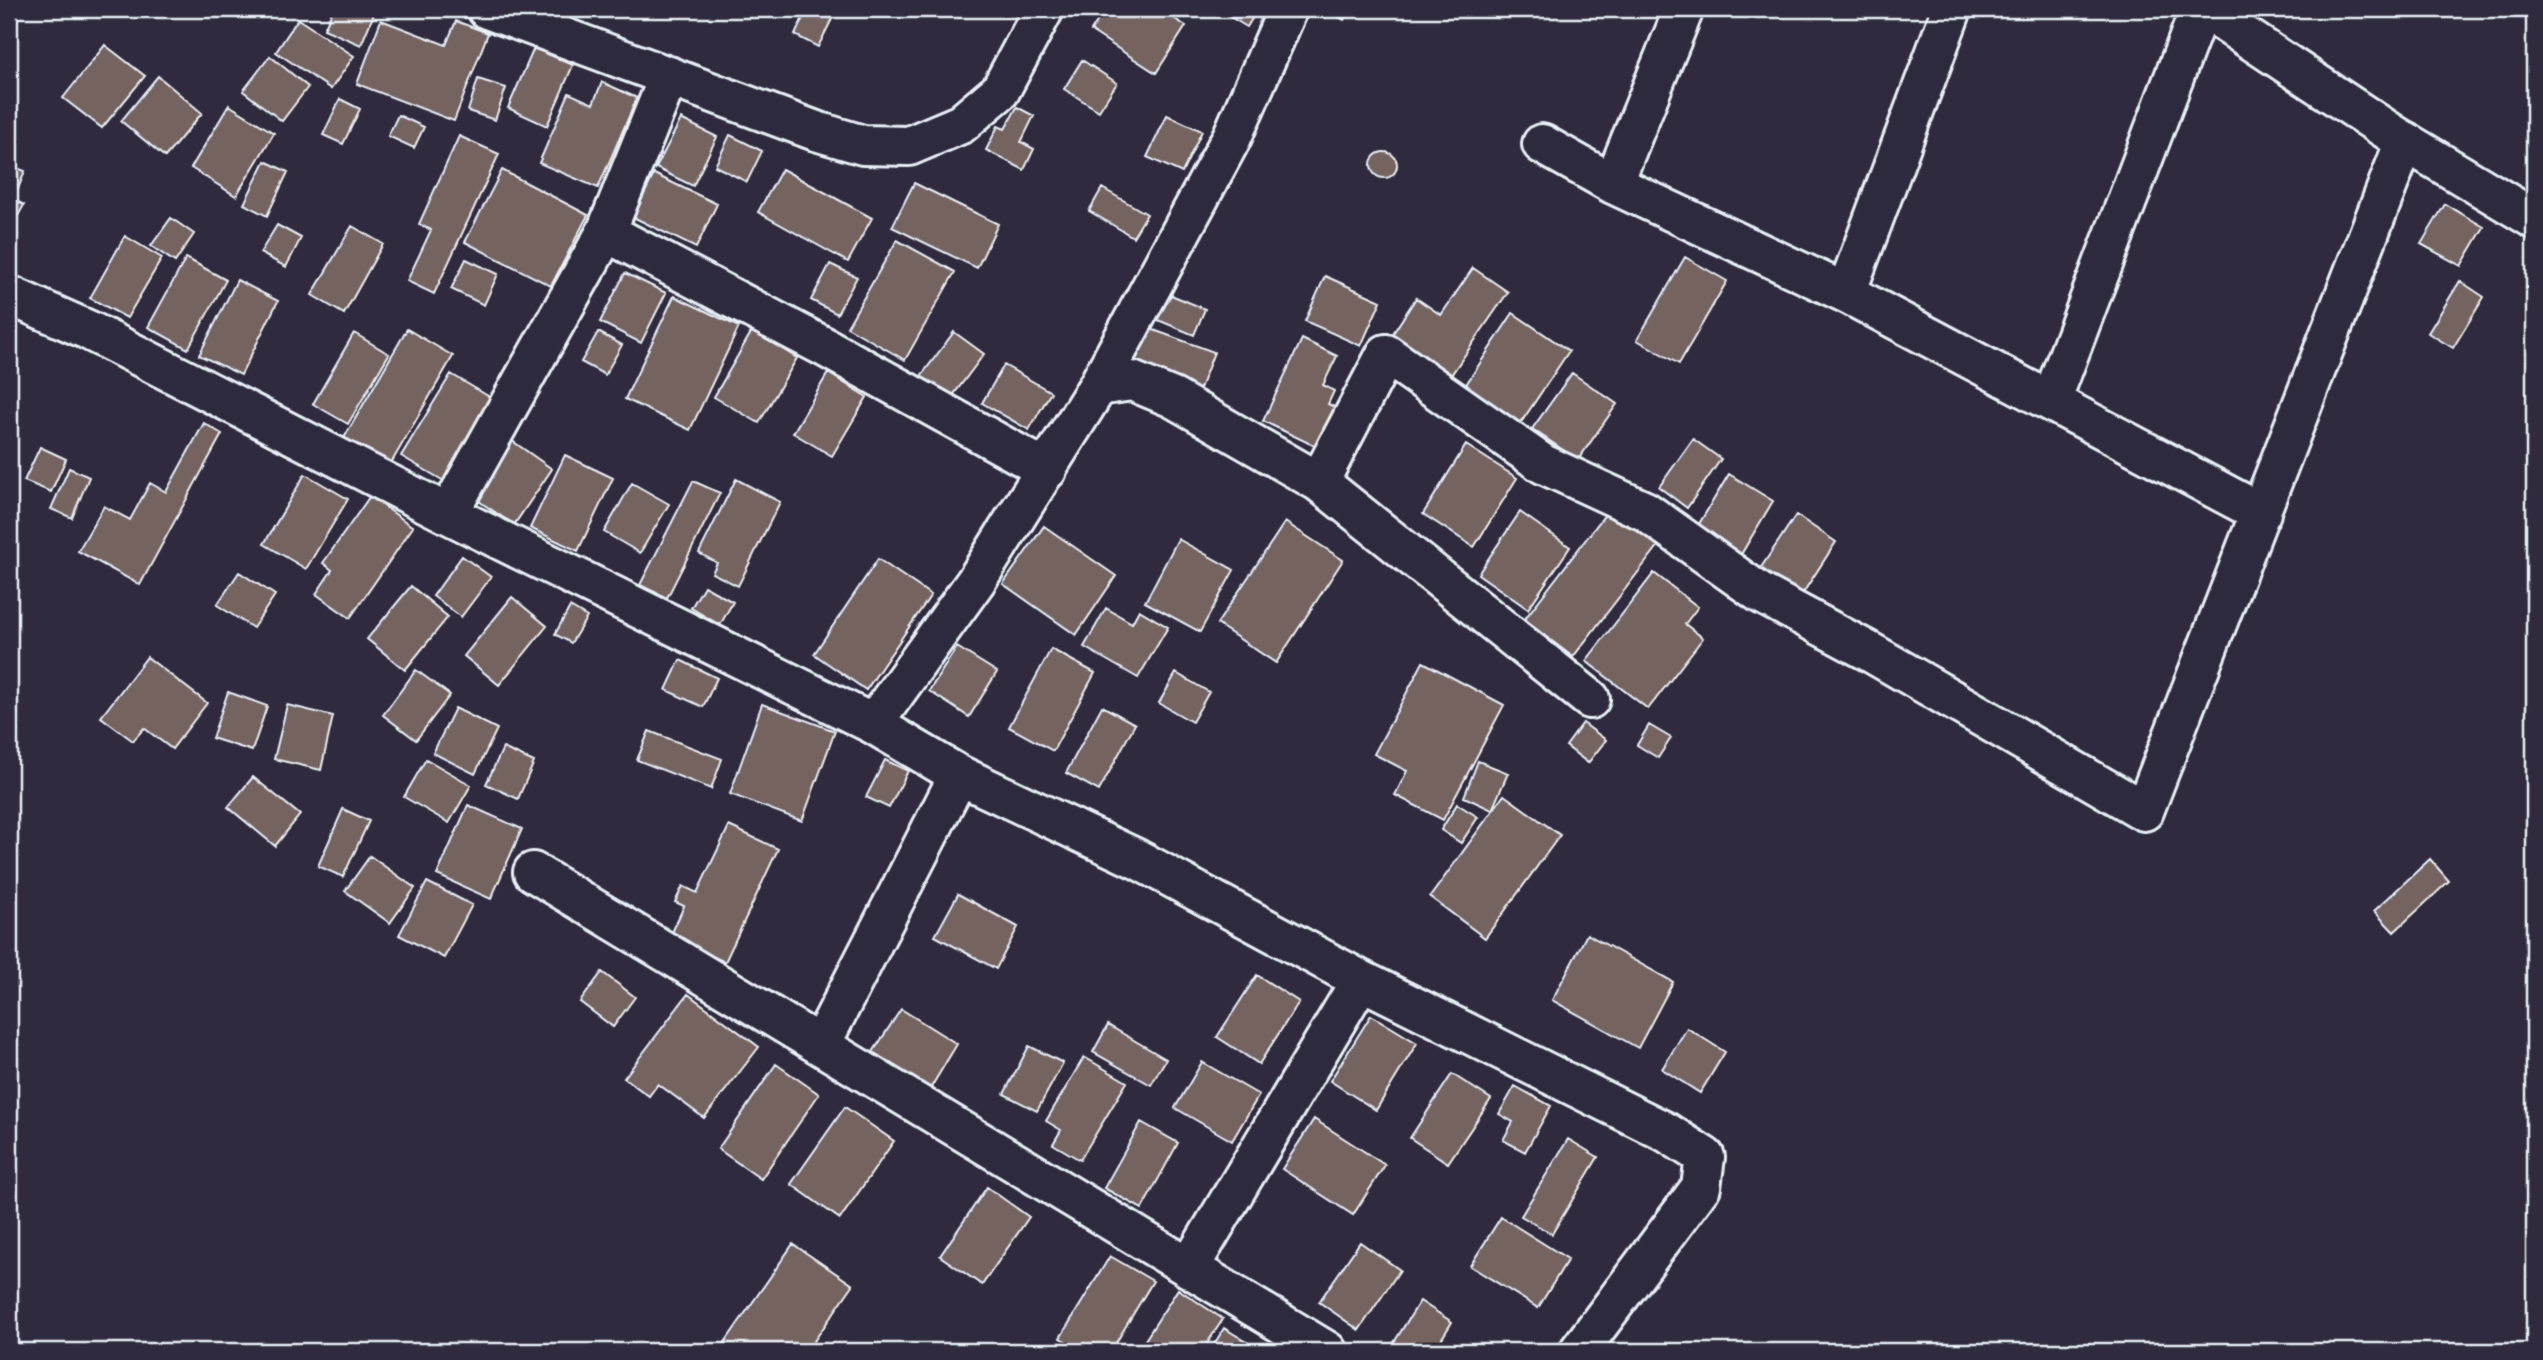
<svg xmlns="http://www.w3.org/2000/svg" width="2543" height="1360" font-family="Dekko,sans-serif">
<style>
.building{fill:#746361;stroke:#e8f1f8;stroke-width:2}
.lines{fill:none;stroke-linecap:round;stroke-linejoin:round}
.minor-casing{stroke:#e8f1f8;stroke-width:44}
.minor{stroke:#2f2a3d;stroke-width:38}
</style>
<rect width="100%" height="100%" fill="#2f2a3d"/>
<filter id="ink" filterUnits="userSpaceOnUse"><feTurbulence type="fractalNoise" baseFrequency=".0143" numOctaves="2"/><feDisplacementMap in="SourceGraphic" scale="14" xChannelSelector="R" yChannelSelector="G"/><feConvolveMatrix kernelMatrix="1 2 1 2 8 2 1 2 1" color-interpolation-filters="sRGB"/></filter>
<g filter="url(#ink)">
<path class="building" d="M333,9H376L361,45L324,29Z
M807,9H837L818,47L795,35Z
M1105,9H1159L1186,26L1156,73L1091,31Z
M1217,9H1258L1247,27Z
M1324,9H1350L1344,20Z
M298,19L354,56L331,89L276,52Z
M381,20L446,45L456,21L488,33L454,121L357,84Z
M105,45L145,76L102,128L63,98Z
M534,48L573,65L547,126L508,108Z
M270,56L308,87L282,121L243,91Z
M1082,60L1117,83L1099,111L1064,89Z
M158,76L202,113L165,157L121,121Z
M478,79L506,88L495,120L468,111Z
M602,82L637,98L598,188L539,163L569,93L593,104Z
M340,99L360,109L343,144L323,135Z
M229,105L274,133L236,196L191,168Z
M1017,107L1034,116L1021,142L1034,149L1024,170L986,150L998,126L1005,129Z
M398,115L424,127L414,148L388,136Z
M1167,115L1202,131L1182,173L1147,157Z
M681,119L717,137L693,186L656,168Z
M730,135L762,151L747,182L715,166Z
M459,136L499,154L434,294L407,281L431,230L419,224Z
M1371 165a13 13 0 1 1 26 0a13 13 0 1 1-26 0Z
M265,161L288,172L267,216L244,204Z
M9,165L25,171L18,189L9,185Z
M782,169L872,218L848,262L758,212Z
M502,170L588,215L551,286L465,242Z
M654,174L717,204L696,248L633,217Z
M914,183L998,224L977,268L892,227Z
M1102,188L1147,214L1133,237L1089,211Z
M9,197L24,205L9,232Z
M2445,204L2484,227L2461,266L2421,244Z
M171,218L194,234L175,262L151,246Z
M277,225L301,238L286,267L260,253Z
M352,226L383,244L344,314L312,295Z
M125,236L162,258L127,318L90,298Z
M897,240L955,272L905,360L847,327Z
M1685,257L1727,281L1679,364L1637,340Z
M186,258L226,280L188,349L148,327Z
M466,259L498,274L484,305L451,289Z
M830,264L857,277L837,314L811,300Z
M1473,268L1508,292L1449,378L1390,338L1416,298L1441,315Z
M625,273L666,293L641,343L600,322Z
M1325,276L1381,301L1361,346L1305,321Z
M237,280L278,301L241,375L199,355Z
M2460,281L2484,297L2453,348L2428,333Z
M1164,292L1205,309L1194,335L1153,318Z
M674,296L739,327L690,430L625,399Z
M1513,313L1569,351L1520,424L1465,386Z
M1148,328L1214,352L1199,391L1133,367Z
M407,329L453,356L390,465L344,438Z
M752,331L797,358L759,423L714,397Z
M598,332L622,345L605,375L581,362Z
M954,332L984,354L948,402L918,380Z
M354,333L389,354L348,424L313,404Z
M1302,339L1337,356L1323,385L1334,391L1328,404L1340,410L1321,449L1263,421Z
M1004,365L1051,392L1029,430L982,403Z
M828,373L867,397L832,456L793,433Z
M1572,373L1617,404L1578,460L1532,429Z
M451,374L493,399L444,481L401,456Z
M204,423L222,434L140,585L78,551L104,506L130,520L150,483L166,492Z
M508,438L552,469L514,525L470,495Z
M1693,439L1721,459L1687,508L1659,487Z
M1466,445L1517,478L1474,547L1423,514Z
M40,447L66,459L51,492L24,481Z
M565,455L613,478L578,551L530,528Z
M69,468L89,477L72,518L51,509Z
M305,474L348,499L306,569L264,544Z
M1729,474L1773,501L1740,556L1696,529Z
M736,479L780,502L738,586L712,573L717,563L699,553Z
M693,481L720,493L667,598L640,585Z
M632,483L669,504L640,553L604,532Z
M370,496L413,527L350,618L316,594L332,570L323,563Z
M1610,508L1659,545L1573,657L1524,620Z
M1520,512L1570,547L1528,609L1478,574Z
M1796,515L1836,542L1801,596L1760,569Z
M1285,522L1343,560L1276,663L1217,624Z
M1044,526L1116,576L1076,635L1003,584Z
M1178,539L1234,570L1200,632L1145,602Z
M462,556L491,577L461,617L433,596Z
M878,559L931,595L866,690L814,654Z
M239,572L275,595L253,628L217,605Z
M1654,573L1698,607L1685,624L1703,638L1648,709L1586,661Z
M411,586L448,617L405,670L367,639Z
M704,586L733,602L720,625L691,608Z
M512,597L547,626L499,685L464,656Z
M570,607L587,617L571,643L555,634Z
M1106,608L1132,623L1139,610L1168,627L1138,678L1084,647Z
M957,647L997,672L969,717L929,691Z
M1051,649L1095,673L1053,751L1009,727Z
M147,657L207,703L172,749L144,728L133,741L101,717Z
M680,660L717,678L703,707L666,690Z
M1423,662L1504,705L1443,820L1395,795L1407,771L1374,754Z
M416,670L450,695L416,740L383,715Z
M1176,673L1209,692L1192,722L1159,703Z
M228,692L267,706L252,751L212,738Z
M762,704L835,731L802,821L730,794Z
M287,705L333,716L321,770L274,759Z
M1102,706L1135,724L1099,791L1066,773Z
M455,708L497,729L475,774L433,753Z
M1583,723L1606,740L1588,763L1566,746Z
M1649,725L1671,738L1658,758L1637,745Z
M649,731L722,759L711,789L637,760Z
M503,748L534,762L518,799L486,784Z
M426,759L471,785L449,823L404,797Z
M885,760L908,771L889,808L866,797Z
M1478,761L1508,773L1492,810L1464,797Z
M253,777L300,815L275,846L228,807Z
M1504,795L1560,835L1485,938L1430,897Z
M1457,804L1478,817L1461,843L1441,830Z
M468,805L522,829L491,899L437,875Z
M343,809L369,821L343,877L318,866Z
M729,826L778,849L725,962L670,937L684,906L675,902L683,886L697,893Z
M370,856L415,888L390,923L345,891Z
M2430,859L2449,881L2394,932L2374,911Z
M427,882L472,905L444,958L399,935Z
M958,894L1018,927L996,969L935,936Z
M1587,934L1673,982L1638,1048L1552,1000Z
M602,972L635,997L613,1027L580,1002Z
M1257,975L1299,1002L1259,1064L1217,1037Z
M688,994L759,1047L704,1118L658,1084L649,1096L624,1078Z
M901,1009L957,1044L930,1089L873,1052Z
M1371,1015L1417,1043L1376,1110L1330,1081Z
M1108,1025L1166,1059L1151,1085L1093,1052Z
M1687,1028L1725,1052L1700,1093L1662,1069Z
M1029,1046L1063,1063L1037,1111L1004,1094Z
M1084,1057L1127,1082L1080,1160L1053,1144L1061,1130L1046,1121Z
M1202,1062L1259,1095L1232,1141L1175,1108Z
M776,1064L819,1094L761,1179L718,1149Z
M1452,1074L1491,1099L1448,1163L1410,1138Z
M1515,1086L1551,1106L1525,1152L1503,1140L1513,1122L1499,1114Z
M845,1107L894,1141L840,1219L791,1184Z
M1314,1119L1385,1165L1353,1215L1282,1169Z
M1141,1122L1178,1143L1142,1209L1104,1188Z
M1568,1139L1598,1157L1552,1234L1521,1216Z
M987,1187L1029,1217L982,1285L940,1256Z
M1501,1217L1568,1259L1538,1308L1470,1266Z
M1360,1242L1400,1270L1359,1330L1319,1302Z
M793,1244L853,1285L807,1351H719Z
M1110,1256L1153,1281L1111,1351H1083L1060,1338Z
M1178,1289L1223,1319L1202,1351H1138Z
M1420,1301L1452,1322L1434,1351H1405L1393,1344Z
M1224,1328L1262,1351H1210Z"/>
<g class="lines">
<g class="minor-casing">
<path id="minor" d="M487,9L816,131L863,145L909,146L961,124L1000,91L1044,9
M2204,9L2396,136L2534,219
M1542,144L1613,184L1846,293L2261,513
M1613,184L1684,9
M606,232L823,346L1047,470
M1846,293L1952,9
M9,295L88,330L448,514L873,724L959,775L1137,859L1361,980L1666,1132L1705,1157L1701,1187L1579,1351
M1098,386L1232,137L1288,9
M2051,401L2200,9
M1319,482L1386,354L1543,464L1645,511L1760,593L1870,652L2144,811L2405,141
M448,514L606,232L669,76
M873,724L976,581L1098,386L1132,381L1173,398L1319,482L1590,699
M533,872L1327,1351
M821,1044L959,775
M1189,1268L1361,980"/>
</g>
<use href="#minor" class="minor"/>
</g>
</g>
<rect width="2543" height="1360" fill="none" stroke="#2f2a3d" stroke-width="35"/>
<rect x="18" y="18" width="2508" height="1325" fill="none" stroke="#e8f1f8" stroke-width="2.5" filter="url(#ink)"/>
</svg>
